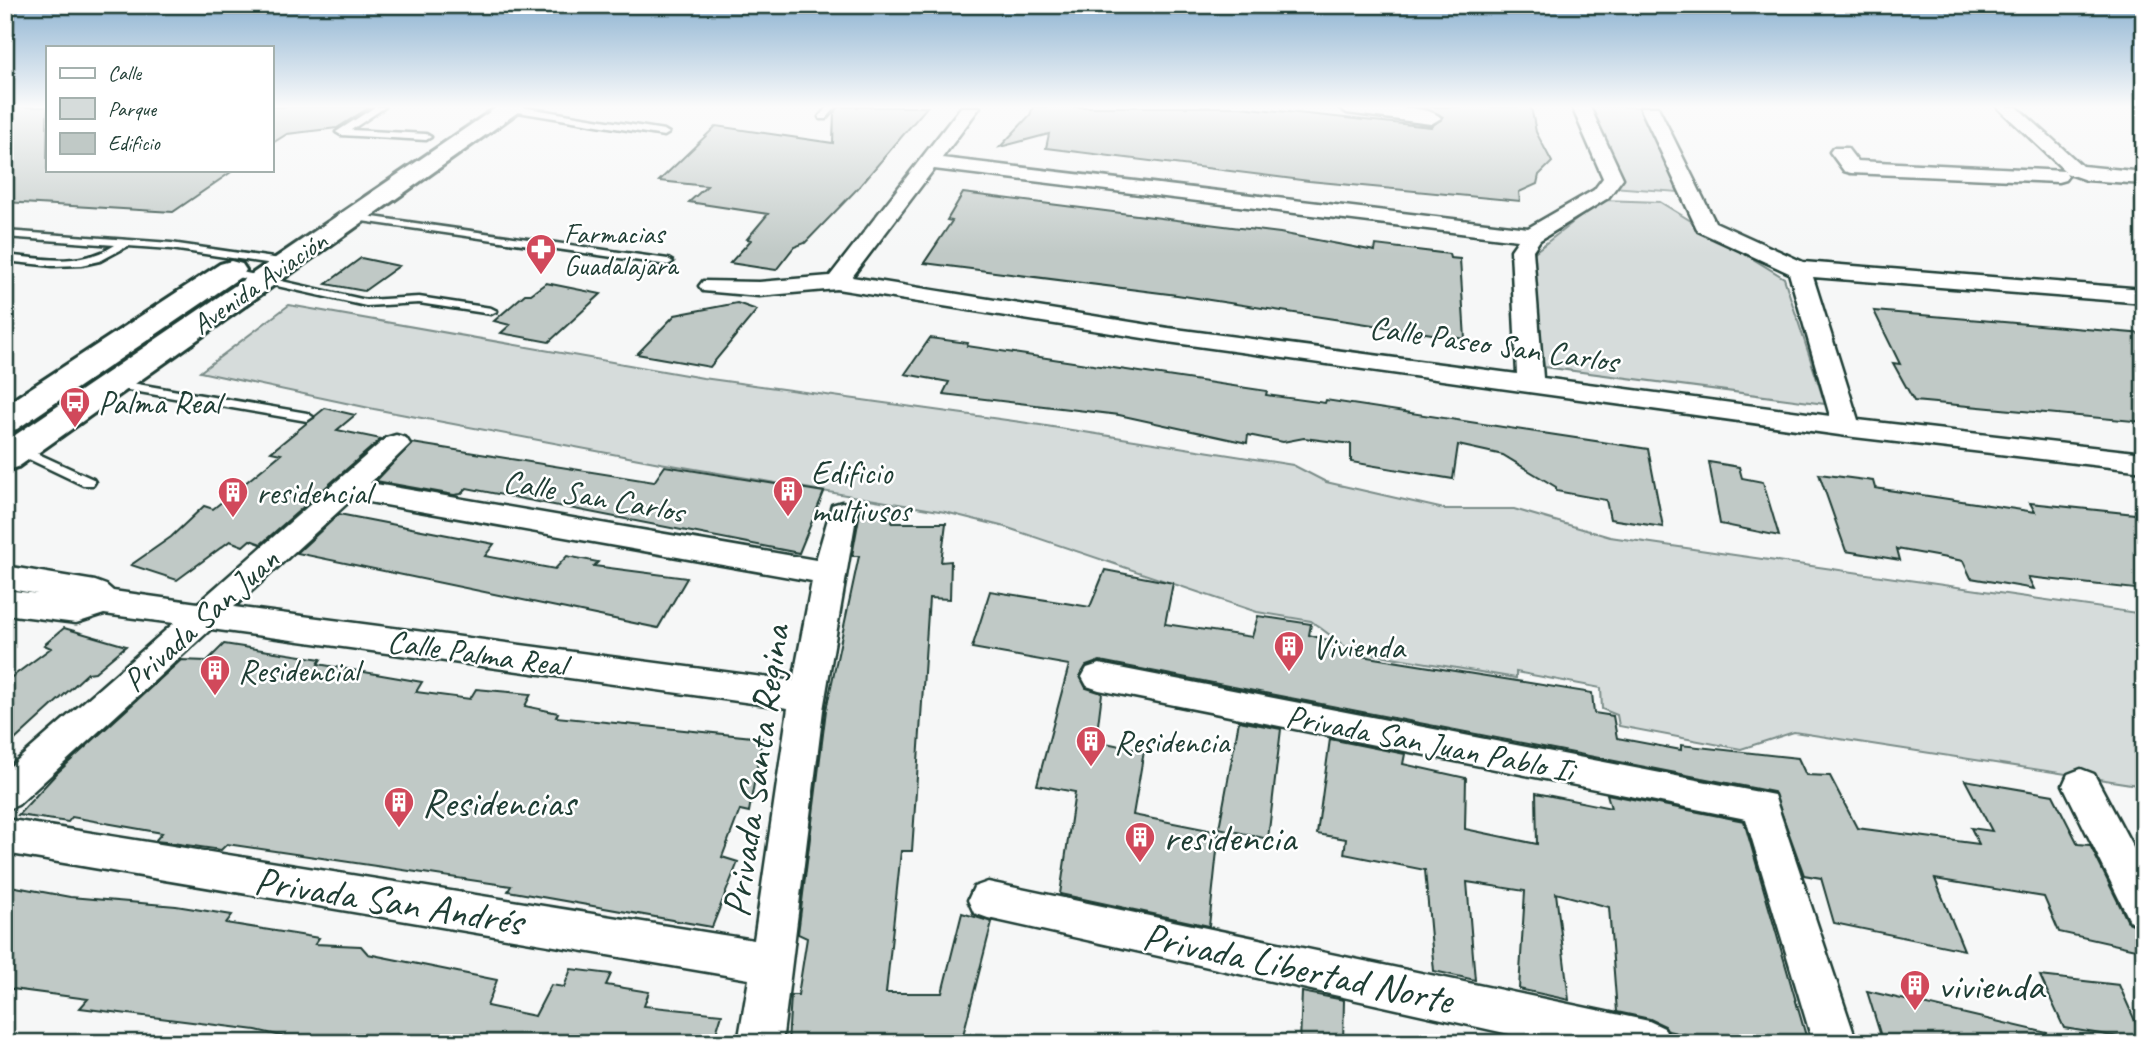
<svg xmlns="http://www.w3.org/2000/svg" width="2149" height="1048" font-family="Caveat,sans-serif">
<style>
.green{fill:#d6dcdb;stroke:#7a8c88;stroke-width:2}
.building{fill:#c0c9c6;stroke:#1f3d34;stroke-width:2}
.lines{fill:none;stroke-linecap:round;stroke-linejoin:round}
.lane-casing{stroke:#1f3d34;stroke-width:5}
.street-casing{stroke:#1f3d34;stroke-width:5}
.primary-casing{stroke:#1f3d34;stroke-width:6}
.lane{fill:#fff;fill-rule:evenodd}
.street{fill:#fff;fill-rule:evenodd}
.primary{fill:#fff;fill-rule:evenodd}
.labels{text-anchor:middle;stroke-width:5;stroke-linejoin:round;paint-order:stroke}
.far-poi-label{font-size:28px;fill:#1f3d34;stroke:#fff;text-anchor:start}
.far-street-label{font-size:28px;fill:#1f3d34;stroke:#fff}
.street-label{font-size:33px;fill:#1f3d34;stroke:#fff}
.poi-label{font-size:33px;fill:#1f3d34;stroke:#fff;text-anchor:start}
.near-street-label{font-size:40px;fill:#1f3d34;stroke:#fff}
.near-poi-label{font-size:40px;fill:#1f3d34;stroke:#fff;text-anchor:start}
</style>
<rect width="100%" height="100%" fill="#f6f7f7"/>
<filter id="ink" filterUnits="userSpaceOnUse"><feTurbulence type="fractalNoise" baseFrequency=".0143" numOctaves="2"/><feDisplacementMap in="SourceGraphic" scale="14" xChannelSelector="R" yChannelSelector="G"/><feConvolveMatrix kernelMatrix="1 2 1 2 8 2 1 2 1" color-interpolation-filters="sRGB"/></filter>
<g filter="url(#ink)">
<path class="green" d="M1586,107H1643L1678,192L1611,187L1619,178Z
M1602,200L1660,202L1784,278L1825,404L1544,367L1528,257Z
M289,305L703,378L1021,422L1293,465L1326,482L1444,509H1514L1610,537L2144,614V786L1794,732L1741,749L1619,726L1617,715L1602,709L1601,688L1516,672V678L1350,650L1311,621L1257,612L1005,527L945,512L660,463L374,409L200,372Z"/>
<path class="building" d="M5,107H47V170H234L173,212L5,202Z
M271,107H370L337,128L287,134L271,144Z
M839,107H927L858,188L805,243L794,247L776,270L730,263L751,240L747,239L768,214L689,202L707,186L659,181L716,126L833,143L834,113Z
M1033,107H1240L1431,127L1443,117L1419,107H1531L1536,132L1552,162L1539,175L1537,184L1519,192L1520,201L1309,181L1046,148L1049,134L1000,147L1030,115Z
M963,193L1280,233L1375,251L1376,245L1449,254L1450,258L1460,259L1465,339L1177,295L924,263L952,221L947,220Z
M361,258L399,266L364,291L326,284Z
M546,283L601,294L549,342L501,333L510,325L494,321L525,294H531Z
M737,303L757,310L710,367L637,354L675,315Z
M1874,311L2144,334V422L1914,401L1893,363L1900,364Z
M930,338L968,343L967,346L1267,391L1266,395L1325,403L1326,400L1648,449L1663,527L1610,519L1606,500L1556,491V487L1503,455L1458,445L1453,479L1351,462V444L1304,438L1283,442L1248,435L1247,443L1119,415L943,394L949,382L905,374Z
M325,408L355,415L337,430L381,439L261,544L250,540L243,546L230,541L177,580L131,565L171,537L204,506L213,509L281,454L271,452Z
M412,443L654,482L665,466L824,492L799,553L467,488L461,494L454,495L376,481Z
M1709,462L1739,467L1742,478L1763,482L1779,536L1720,524Z
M1819,474L1873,481L1875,488L2035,512L2030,503L2144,515V590L2028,577L2034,589L1971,578L1963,561L1897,549L1900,560L1846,551Z
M857,508H894L892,523H946L941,562L951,561L950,599L929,598L912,851H901L886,993H942L962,913L992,922L961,1043H788L791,995H798L807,938L798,934L826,710L859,556H852L860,512Z
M339,514L494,544L485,556L555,569L567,556L598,562L594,566L687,578L658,628L297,553Z
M1105,570L1173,583L1165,624L1252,637L1258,616L1311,624L1309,635L1335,642L1337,652L1592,693L1594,713L1613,716L1617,738L1681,750V745L1798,758L1806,775L1830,776L1857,828L1979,844L1971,828L1992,831L1965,780L2053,795L2078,844L2090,845L2128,922L2140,927L2144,935V951L2059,932L2044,897L1935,879L1964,950L1834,923L1821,878L1804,875L1774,792L1100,661L1086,666L1080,676L1086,688L1102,693L1096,741L1144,751L1133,815L1219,832L1209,926L1060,894L1075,792L1037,785L1069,665L972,648L990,591L1090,607Z
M64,628L126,646L95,672L88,673L5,749V682L51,648L44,645Z
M224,644L321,659L318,664L422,682L416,692L470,699L476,689L531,694L525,706L558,713L556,717L762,738L749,812L740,810L722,857L738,862L712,927L508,891L511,886L227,844L221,850L165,842L155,841L162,833L72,817L68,822L18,815L57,773L181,660L207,661Z
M1239,721L1281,729L1268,839L1219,828Z
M1330,739L1405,754L1403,764L1466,778L1465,829L1537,844L1536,793L1611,808L1607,794L1744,821L1808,1043H1724L1668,1031L1665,1026L1650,1019L1617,1012L1609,907L1556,893L1569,1000L1519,989L1525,891L1467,882L1475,980L1434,971L1425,870L1344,854L1346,839L1317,834Z
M5,885L70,897L176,906L232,915L226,923L319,938L315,944L361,946L368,954L497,980L487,1006L535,1016L551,985L564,987L571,969L611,974L606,985L649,992L644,1006L722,1014L713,1043H311L256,1030L80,1008L88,999L5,988Z
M2040,976L2119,985L2144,1041L2064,1028Z
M1867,991L2047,1033L2046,1043H1883Z
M1302,992L1344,1000L1343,1043H1300Z"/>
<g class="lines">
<g class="lane-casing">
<path id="lane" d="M375,107H385L351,130L426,134L431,137L426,140L341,135L336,132Z
M508,107H521L664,130L669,133L664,136L512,111Z
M827,107H836L826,119H820L819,117Z
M352,214L668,259L673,262L668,265L348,219L347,217Z
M5,231L171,243L287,260L292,263L287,266L171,249L128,246L100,261L82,265L53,266L5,261V255C43,259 81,267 115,245L5,237Z
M228,269L366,300L419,297L491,308L497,311L491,314L419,303L366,306L224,274L223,272Z
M114,380L307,413L313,417L307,421L110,387L108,384Z
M19,445L93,479L95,482L93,485H83L14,452L12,449Z"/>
</g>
<g class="street-casing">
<path id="street" d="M961,107H980L942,158L1528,228L1594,190L1603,178L1572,107H1590L1623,178L1608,198L1540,240L1533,250L1543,378L1830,416L1789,273L1698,231L1640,107H1658L1715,222L1803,262L2144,289V303L1813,277L1858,420L2144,453V471L1854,437L1168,342L837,289L759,296L703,291L699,286L703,281L759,282L830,276ZM934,169L1518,240L1511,250L1517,374L1168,328L852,277Z
M1338,107C1358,107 1428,103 1441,118L1431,124L1347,113Z
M1997,107H2017L2082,166L2144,172V184L2086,180L2066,173L2068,176L2065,180L2058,182L1851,173L1844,171L1830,152L1833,148H1847L1857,161L2065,171Z
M396,435L406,438L410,444L370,483L816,560L832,505L842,502L852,505L857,512L823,710L782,1043H738L749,979L5,853V819L754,940L788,708L211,629L18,805L5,810V771L174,623L104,614L76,623L5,614V590L38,594L5,588V566L95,581L106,585L113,591L198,603L386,438ZM352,499L812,581L793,681L234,607Z
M1099,664L1774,795L1857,1043H1813L1746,819L1099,690L1087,686L1082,677L1087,668Z
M2081,769L2094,774L2144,868V926L2130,921L2063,785L2068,774Z
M988,882L1649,1021L1664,1028L1671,1043H1550L988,918L974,913L968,900L974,887Z"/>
</g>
<g class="primary-casing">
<path id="primary" d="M497,107H525L18,467L5,471V442Z
M231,261L242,264L246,270L242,276L17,429L5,432V405L220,264Z"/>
</g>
<use href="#lane" class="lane"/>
<use href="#street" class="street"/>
<use href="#primary" class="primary"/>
</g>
</g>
<linearGradient id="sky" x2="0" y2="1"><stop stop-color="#8fb4d2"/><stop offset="0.42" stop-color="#fbfbfb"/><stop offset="1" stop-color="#fbfbfb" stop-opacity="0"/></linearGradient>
<rect width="2149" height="254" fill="url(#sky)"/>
<defs>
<g id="pharmacy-pin" transform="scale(1.575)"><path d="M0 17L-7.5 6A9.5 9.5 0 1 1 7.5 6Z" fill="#d1495b" stroke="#fff"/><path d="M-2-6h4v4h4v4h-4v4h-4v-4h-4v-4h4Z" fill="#fff"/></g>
<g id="bus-pin" transform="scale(1.575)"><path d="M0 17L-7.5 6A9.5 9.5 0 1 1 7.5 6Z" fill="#d1495b" stroke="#fff"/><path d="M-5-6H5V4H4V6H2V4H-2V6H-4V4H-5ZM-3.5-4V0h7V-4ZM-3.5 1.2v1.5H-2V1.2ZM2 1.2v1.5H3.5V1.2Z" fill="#fff"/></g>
<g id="building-pin" transform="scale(1.575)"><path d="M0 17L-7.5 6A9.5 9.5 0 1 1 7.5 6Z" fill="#d1495b" stroke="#fff"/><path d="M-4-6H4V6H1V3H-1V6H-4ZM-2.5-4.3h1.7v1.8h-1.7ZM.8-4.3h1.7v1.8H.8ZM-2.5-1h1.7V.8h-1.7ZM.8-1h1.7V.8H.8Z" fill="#fff"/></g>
</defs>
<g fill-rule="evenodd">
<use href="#pharmacy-pin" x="541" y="249"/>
<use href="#bus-pin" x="75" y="402"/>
<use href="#building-pin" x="788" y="491"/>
<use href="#building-pin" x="233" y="492"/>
<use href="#building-pin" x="1289" y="646"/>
<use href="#building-pin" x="215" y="670"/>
<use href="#building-pin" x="1091" y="741"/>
<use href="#building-pin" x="399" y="802"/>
<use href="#building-pin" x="1140" y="837"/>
<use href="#building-pin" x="1915" y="985"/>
</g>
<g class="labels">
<g class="far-poi-label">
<text x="564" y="243">Farmacias<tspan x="564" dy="32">Guadalajara</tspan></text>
</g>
<g class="far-street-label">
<text transform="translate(259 282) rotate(-35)" y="10">Avenida Aviación</text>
</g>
<g class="street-label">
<text transform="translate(1494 343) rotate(8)" y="12">Calle Paseo San Carlos</text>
<text transform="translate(594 495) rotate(10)" y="12">Calle San Carlos</text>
<text transform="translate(200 619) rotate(-42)" y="12">Privada San Juan</text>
<text transform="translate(477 652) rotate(8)" y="12">Calle Palma Real</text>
<text transform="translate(1430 742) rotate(11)" y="12">Privada San Juan Pablo Ii</text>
</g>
<g class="poi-label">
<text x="98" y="414">Palma Real</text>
<text x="811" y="484">Edificio<tspan x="811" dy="38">multiusos</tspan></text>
<text x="256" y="504">residencial</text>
<text x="1312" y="658">Vivienda</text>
<text x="238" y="682">Residencial</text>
<text x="1114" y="753">Residencia</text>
</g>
<g class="near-street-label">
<text transform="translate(755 771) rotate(-82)" y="14">Privada Santa Regina</text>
<text transform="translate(389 900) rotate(9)" y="14">Privada San Andrés</text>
<text transform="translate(1298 967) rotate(12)" y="14">Privada Libertad Norte</text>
</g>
<g class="near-poi-label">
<text x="422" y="816">Residencias</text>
<text x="1163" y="851">residencia</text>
<text x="1938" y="999">vivienda</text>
</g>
</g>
<rect width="2149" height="1048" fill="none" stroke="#fff" stroke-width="28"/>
<rect x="14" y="14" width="2121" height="1020" fill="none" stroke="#1f3d34" stroke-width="2.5" filter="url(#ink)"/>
<rect x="46" y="46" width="228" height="126" fill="#ffffff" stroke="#a5b1ae" stroke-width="2"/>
<rect x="60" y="68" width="35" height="10" fill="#ffffff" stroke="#a5b1ae" stroke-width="2"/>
<text x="108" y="80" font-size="21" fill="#1f3d34">Calle</text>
<rect x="60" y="98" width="35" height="21" fill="#d6dcdb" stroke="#a5b1ae" stroke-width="2"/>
<text x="108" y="116" font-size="21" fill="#1f3d34">Parque</text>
<rect x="60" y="133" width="35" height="21" fill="#c0c9c6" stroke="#a5b1ae" stroke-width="2"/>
<text x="108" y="150" font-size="21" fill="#1f3d34">Edificio</text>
</svg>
